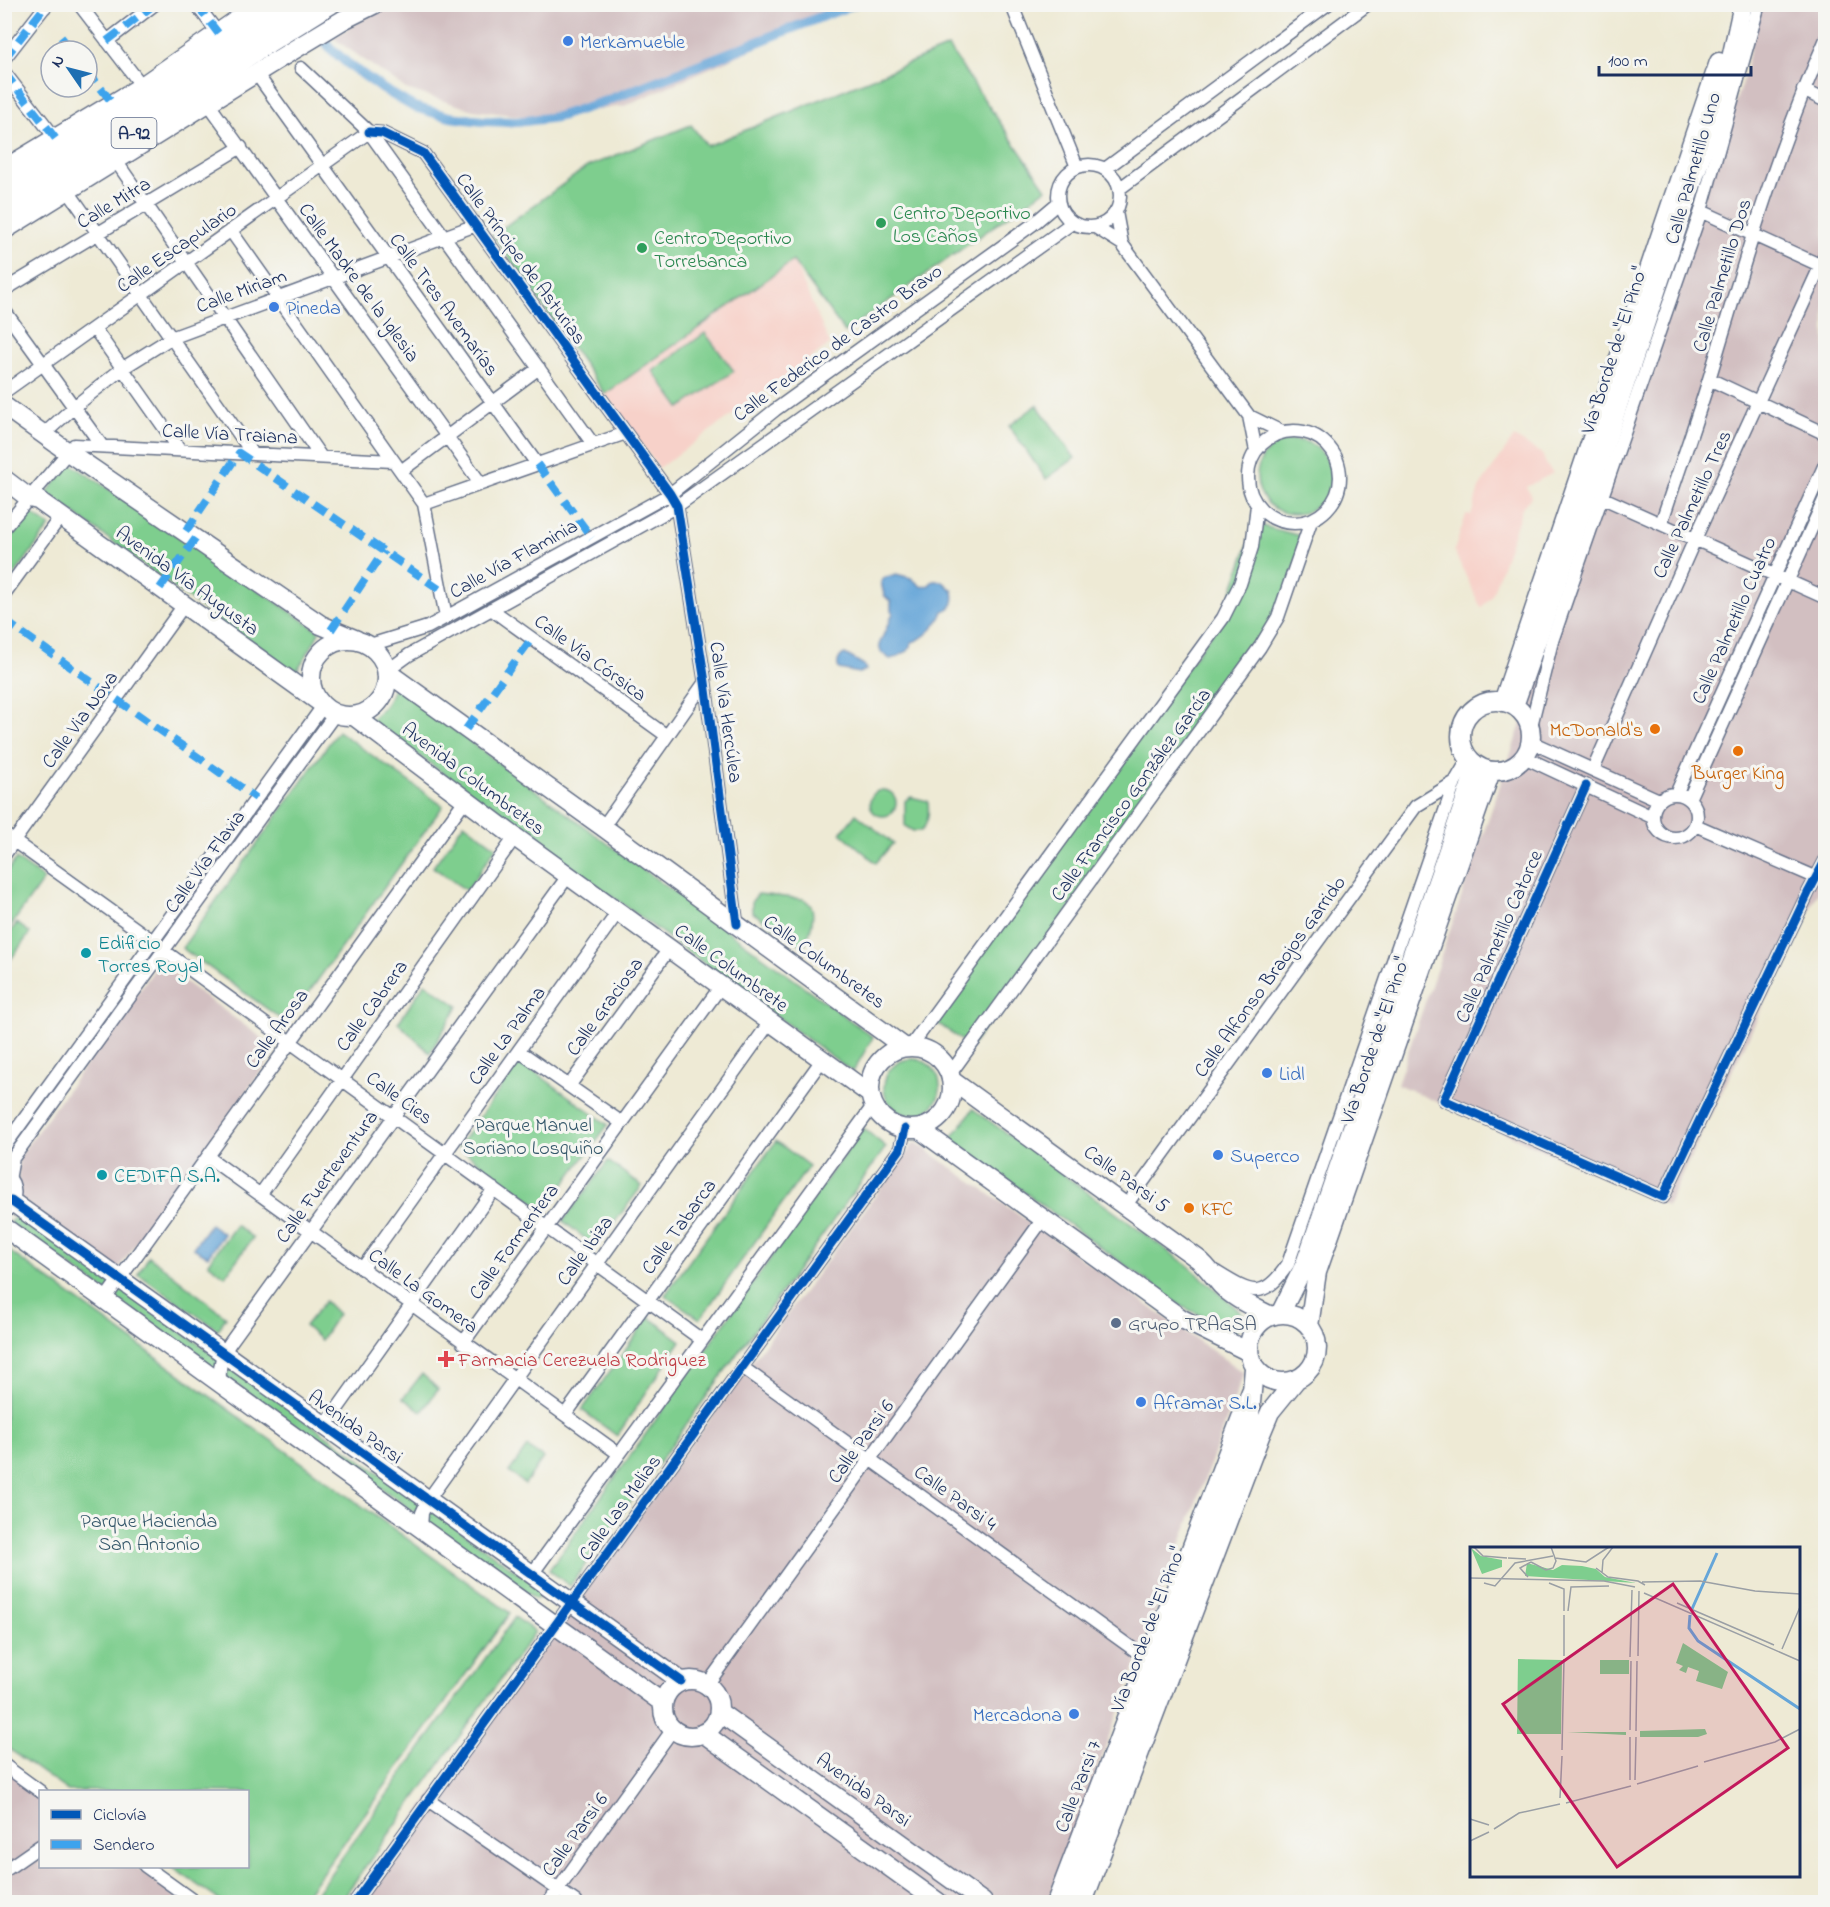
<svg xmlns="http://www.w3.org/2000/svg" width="1830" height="1907" font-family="'Indie Flower',sans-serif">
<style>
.built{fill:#f7d1c9}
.industrial{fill:#d2bfc1}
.green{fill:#7ece8e;stroke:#4c7e76;stroke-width:1.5}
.water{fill:#65a5d8;stroke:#406a9b;stroke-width:1.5}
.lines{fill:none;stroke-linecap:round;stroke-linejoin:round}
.canal{stroke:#65a5d8;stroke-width:10}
.street-casing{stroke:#657088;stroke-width:15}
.secondary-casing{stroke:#657088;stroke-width:21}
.highway-casing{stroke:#657088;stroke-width:26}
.street{stroke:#fff;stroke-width:12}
.secondary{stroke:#fff;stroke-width:18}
.highway{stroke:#fff;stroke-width:22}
.secondary-bridge-casing{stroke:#657088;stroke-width:21;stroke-linecap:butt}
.highway-bridge-casing{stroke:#657088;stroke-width:26;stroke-linecap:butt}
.secondary-bridge{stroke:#fff;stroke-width:18}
.highway-bridge{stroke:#fff;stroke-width:22}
.quiet{stroke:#3da3ed;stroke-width:8;stroke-dasharray:15 8;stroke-linecap:butt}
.cycleway-casing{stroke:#f6f6f2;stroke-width:13}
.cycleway{stroke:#0057b8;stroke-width:9}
.shop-dot{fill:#3f7fe0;stroke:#f6f6f2;stroke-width:2}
.leisure-dot{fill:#2e9e5b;stroke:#f6f6f2;stroke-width:2}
.food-dot{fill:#e8710a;stroke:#f6f6f2;stroke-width:2}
.culture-dot{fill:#0f9aa8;stroke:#f6f6f2;stroke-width:2}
.service-dot{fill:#5c6f8a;stroke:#f6f6f2;stroke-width:2}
.health-dot{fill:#e0444e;stroke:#f6f6f2;stroke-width:2}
.labels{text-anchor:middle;stroke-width:6;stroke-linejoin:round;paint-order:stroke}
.shield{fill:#f6f6f2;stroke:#5d6b8a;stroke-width:1.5}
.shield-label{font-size:18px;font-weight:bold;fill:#1b2f5e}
.shop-label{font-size:20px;fill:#366cbe;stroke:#f6f6f2;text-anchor:start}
.street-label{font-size:20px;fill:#1b2f5e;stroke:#f6f6f2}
.leisure-label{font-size:20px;fill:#27864d;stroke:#f6f6f2;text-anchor:start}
.food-label{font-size:20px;fill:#c56008;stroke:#f6f6f2;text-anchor:end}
.culture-label{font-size:20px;fill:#0d838f;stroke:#f6f6f2;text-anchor:start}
.park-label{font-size:20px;fill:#34576a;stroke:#f6f6f2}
.service-label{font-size:20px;fill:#4e5e75;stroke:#f6f6f2;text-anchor:start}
.health-label{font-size:20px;fill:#be3a42;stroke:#f6f6f2;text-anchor:start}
.inset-river{fill:none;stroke:#65a5d8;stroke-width:3}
.inset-road{fill:none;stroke:#9a9fa5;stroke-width:1.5}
.view{fill:#c2185b;fill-opacity:0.15;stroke:#c2185b;stroke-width:3}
.inset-edge{fill:none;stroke:#1b2f5e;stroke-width:3}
</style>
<rect width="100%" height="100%" fill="#f6f6f2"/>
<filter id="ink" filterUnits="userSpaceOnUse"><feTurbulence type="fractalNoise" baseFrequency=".0167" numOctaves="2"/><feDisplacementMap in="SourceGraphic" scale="12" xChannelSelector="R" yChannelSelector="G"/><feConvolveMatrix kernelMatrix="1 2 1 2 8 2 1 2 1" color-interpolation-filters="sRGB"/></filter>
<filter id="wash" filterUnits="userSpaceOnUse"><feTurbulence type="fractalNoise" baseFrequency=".008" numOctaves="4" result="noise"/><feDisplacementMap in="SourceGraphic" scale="24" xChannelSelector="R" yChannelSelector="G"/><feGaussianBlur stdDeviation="1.35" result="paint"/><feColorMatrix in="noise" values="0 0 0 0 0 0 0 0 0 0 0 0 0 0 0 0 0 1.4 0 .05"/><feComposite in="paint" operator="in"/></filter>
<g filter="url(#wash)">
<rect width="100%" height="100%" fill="#eeead5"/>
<path class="built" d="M793,260L830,344L659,468L605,394Z
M1514,437L1542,454L1547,466L1553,473L1526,487L1532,496L1523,506L1492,595L1481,608L1454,551L1466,515L1471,516L1479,488Z"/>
<path class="industrial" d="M388,5H853L624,106L540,118L473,110L406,89L333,38Z
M1758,5H1825V878L1667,1206L1397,1084L1746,71Z
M159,963L277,1049L118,1269L17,1197L19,1157Z
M915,1142L1244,1373L1048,1902H352Z
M4,1766L40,1793V1866L136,1867L183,1902H5Z"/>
<path class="green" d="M948,47L1046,189L845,332L793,261L605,394L493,235L587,167L691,125L707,146Z
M705,333L734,371L680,408L653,371Z
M1037,405L1075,458L1046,479L1009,426Z
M1257 477a37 37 0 1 1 74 0a37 37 0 1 1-74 0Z
M70,463L319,631C319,636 298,670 294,673H289L47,493Z
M31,513L50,526L5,588V543Z
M1255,524L1305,537L1278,617L971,1047L932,1019L1223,618Z
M395,686L600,838L873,1037L853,1072L370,720C383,710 389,701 395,686Z
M338,731L443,806L287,1023L182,948Z
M870 803a13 13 0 1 1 26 0a13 13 0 1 1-26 0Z
M911,797L928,801C929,812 929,823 921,831H913L905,826V801Z
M856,814L893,843L876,863L841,833Z
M464,823L496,847L467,891L433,867Z
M16,859L44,879L5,934V875Z
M758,894L803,899C806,901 809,902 811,906C816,915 809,939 803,946L752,912V901Z
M17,923L30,933L11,959L5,954V939Z
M425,983L458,1006L430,1053L398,1023Z
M884 1087a28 28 0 1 1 56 0a28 28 0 1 1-56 0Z
M520,1061L608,1125L545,1210L458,1147Z
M973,1109L1190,1267L1244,1315L1236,1331L1183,1307L951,1139Z
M863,1128L886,1147L570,1586L549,1570Z
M776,1141L809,1166L700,1319L665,1295Z
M608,1161L642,1186L596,1247L563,1221Z
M17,1214L544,1591L536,1599L10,1223Z
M236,1225L253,1238L225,1276L208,1263Z
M5,1248L510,1613L301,1902H222L172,1867L248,1866V1792L68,1791L5,1746Z
M149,1256L226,1317L218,1330L138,1274Z
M325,1301L338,1314L321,1340L305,1326Z
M649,1317L681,1341L617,1436L582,1410Z
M422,1374L438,1389L422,1412L403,1398Z
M527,1447L543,1458L525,1484L509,1472Z
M515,1617L535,1632L340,1902H310Z"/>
<path class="water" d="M896,574L911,578L922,587L929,585L933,581H942L953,591C955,602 953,608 943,611C939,624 924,639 912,642L908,651C901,653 899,658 890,659L881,652L879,645L893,613L891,610V602L884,595L881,582L884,578Z
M845,654L864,665L866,670L859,673L839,669C836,663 839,656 845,654Z
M210,1224L224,1234L208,1256L193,1248Z"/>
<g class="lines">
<path class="canal" d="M318,30L329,47L347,63L383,89L414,107L450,117L483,121L516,122L557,117L606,101L854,4"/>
</g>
</g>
<g filter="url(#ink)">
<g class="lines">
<g class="street-casing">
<path id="street" d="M79,4L142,86
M196,4L218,33
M1013,8L1077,167
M107,41L155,4
M4,59L43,9L48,4
M301,68L369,132L593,444
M4,72L56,139
M256,73L537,464
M1803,90L1826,101
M208,103L481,484
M369,132L382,133L423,153L670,494L677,506L705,682L737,924
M116,161L321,457
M1058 196a31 31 0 1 1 62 0a31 31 0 1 1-62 0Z
M1105,169L1328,4
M1119,189L1368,4
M68,191L253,454
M1701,211L1826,268
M1116,212L1122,244
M1095,227L1122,244L1249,416L1282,432
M231,231L424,504L446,617
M4,290L241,147
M4,310L102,446
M94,328L180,450
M1709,379L1826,434
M4,392L369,132
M1249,416L1256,451
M1248 477a46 46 0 1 1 92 0a46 46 0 1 1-92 0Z
M44,434L74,407L123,368L171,338L476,225
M401,471L539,368
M1603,498L1826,598
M424,504L626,433
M1661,524C1677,475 1695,426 1710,376C1744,263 1777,148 1826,39
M4,528L74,445L393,461
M4,594L61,516
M491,609L667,736
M370,645L428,627L670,494L775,410L1032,225L1058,203
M387,671L409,655L677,506L1072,223
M1530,730L1552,641L1701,211L1759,4
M1531,742L1659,800
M1524,757L1652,817
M1593,770L1695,539L1826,254
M1586,786L1444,1100L1663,1197L1809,891L1826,859
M1653 816a22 22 0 1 1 44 0a22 22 0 1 1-44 0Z
M1676,794L1826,462
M1689,799L1826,496
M1695,825L1815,877
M603,827L705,682
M4,834L153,941
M4,855L184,605
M163,950L702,1340
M911,1046L1223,618L1240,584L1252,547L1257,505
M519,1051L622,1123
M950,1074L1260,647L1278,617L1311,521
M569,1086L669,949
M4,1147L323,706
M208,1157L619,1454
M9,1180L13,1158L335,714
M260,1195L515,837
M1126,1205L1416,806L1455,782
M362,1269L618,912
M1216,1272C1250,1293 1263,1302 1288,1264L1455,782L1469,758
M105,1299L465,800
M463,1343L721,986
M742,1367L1147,1659
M220,1382C219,1366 221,1356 230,1343L568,876
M565,1415L822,1060
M325,1426L494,1189
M421,1528L422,1513L428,1500L770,1022
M532,1574L873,1106
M707,1685L1043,1219
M4,1765L41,1792
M428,1800L576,1902
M145,1866L195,1902
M4,1871L40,1846
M355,1902L900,1149L905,1129
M549,1902L673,1729
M1053,1902L1248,1391"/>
</g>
<g class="secondary-casing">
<path id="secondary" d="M343,20L375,4
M4,169L142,86L241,17
M4,230L272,63
M4,406L68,452L321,625L357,640
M4,479L29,498L38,500L318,701
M311 678a38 38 0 1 1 76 0a38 38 0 1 1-76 0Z
M387,672L603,827L904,1047
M1461 736a35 35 0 1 1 70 0a35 35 0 1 1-70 0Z
M1503,702L1719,62
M1514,706L1600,459L1718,106L1730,63L1743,4
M354,716L515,837L870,1094
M870 1088a41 41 0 1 1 82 0a41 41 0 1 1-82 0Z
M951,1080L1198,1259C1208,1267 1213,1276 1221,1285C1234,1299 1254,1307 1271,1316
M919,1129L1182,1319L1249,1352
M4,1176C14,1186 14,1199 4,1209
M11,1201L681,1681
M4,1227L663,1703
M1249 1348a34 34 0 1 1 68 0a34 34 0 1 1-68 0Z
M1280,1314L1305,1264L1477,766
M1309,1326L1317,1272L1491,771
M663 1708a28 28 0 1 1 56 0a28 28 0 1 1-56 0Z
M719,1712L983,1902
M703,1733L938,1902
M1065,1902L1249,1426L1254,1368
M1083,1902L1260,1436L1270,1412L1296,1380"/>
</g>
<g class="highway-casing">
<path id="highway" d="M4,189L111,124L249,34
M4,212L170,109L259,47"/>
</g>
<use href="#street" class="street"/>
<use href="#secondary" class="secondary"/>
<use href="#highway" class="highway"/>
<g class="secondary-bridge-casing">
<path id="secondary-bridge" d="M241,17L263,4
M272,63L343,20"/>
</g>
<g class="highway-bridge-casing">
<path id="highway-bridge" d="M249,34L296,4
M259,47L328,4"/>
</g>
<use href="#secondary-bridge" class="secondary-bridge"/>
<use href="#highway-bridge" class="highway-bridge"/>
<path class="quiet" d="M196,4L218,33
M61,37L72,51
M107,41L155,4
M4,59L43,9L48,4
M87,70L113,104
M4,72L56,139
M537,464L592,538
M186,531L239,453L439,589
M160,588L196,538
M4,620L256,798
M331,630L384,551
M466,729L532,638"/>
<g class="cycleway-casing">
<path id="cycleway" d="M369,132L382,133L423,153L670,494L677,506L705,682L737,924
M1586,786L1444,1100L1663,1197L1809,891L1826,859
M11,1201L681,1681
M355,1902L900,1149L905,1129"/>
</g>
<use href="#cycleway" class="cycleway"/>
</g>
</g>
<g class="shop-dot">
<circle cx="568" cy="41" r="6"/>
<circle cx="274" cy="307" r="6"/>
<circle cx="1267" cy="1073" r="6"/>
<circle cx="1218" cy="1155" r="6"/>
<circle cx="1141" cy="1402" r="6"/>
<circle cx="1074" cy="1714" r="6"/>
</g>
<g class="leisure-dot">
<circle cx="881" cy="223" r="6"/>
<circle cx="642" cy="248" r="6"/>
</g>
<g class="food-dot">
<circle cx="1655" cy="729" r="6"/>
<circle cx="1738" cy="751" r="6"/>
<circle cx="1189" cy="1208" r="6"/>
</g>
<g class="culture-dot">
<circle cx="86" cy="953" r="6"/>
<circle cx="102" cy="1175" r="6"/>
</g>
<circle class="service-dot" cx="1116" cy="1323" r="6"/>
<path class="health-dot" d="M443 1350h6v6h6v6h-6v6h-6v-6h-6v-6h6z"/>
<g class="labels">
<rect class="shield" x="111.5" y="118" width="45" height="30" rx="4.5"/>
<g class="shield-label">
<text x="134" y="139">A-92</text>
</g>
<g class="shop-label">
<text x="580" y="48">Merkamueble</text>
<text x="286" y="314">Pineda</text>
<text x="1279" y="1080">Lidl</text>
<text x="1230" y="1162">Superco</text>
<text x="1153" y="1409">Aframar S.L.</text>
<text x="1062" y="1721" text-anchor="end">Mercadona</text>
</g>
<g class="street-label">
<text transform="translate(1692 168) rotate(-74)" y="7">Calle Palmetillo Uno</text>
<text transform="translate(113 202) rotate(-31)" y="7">Calle Mitra</text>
<text transform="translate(176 247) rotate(-35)" y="7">Calle Escapulario</text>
<text transform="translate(522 258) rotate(54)" y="7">Calle Príncipe de Asturias</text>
<text transform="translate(1721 275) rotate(-73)" y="7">Calle Palmetillo Dos</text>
<text transform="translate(360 282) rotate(54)" y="7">Calle Madre de la Iglesia</text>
<text transform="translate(241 290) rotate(-20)" y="7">Calle Miriam</text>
<text transform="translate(445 304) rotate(54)" y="7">Calle Tres Avemarías</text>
<text transform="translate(837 342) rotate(-36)" y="7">Calle Federico de Castro Bravo</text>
<text transform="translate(1613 350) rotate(-72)" y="7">Vía Borde de "El Pino"</text>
<text transform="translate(230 433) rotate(3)" y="7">Calle Vía Traiana</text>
<text transform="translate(1691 504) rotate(-65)" y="7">Calle Palmetillo Tres</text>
<text transform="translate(513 558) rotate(-29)" y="7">Calle Vía Flaminia</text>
<text transform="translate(188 580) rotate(36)" y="7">Avenida Vía Augusta</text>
<text transform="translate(1733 620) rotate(-66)" y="7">Calle Palmetillo Cuatro</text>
<text transform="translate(591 657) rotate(36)" y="7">Calle Vía Córsica</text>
<text transform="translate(727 712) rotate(82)" y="7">Calle Vía Hercúlea</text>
<text transform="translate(79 719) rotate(-54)" y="7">Calle Via Nova</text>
<text transform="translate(474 778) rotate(37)" y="7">Avenida Columbretes</text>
<text transform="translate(1130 794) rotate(-54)" y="7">Calle Francisco González García</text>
<text transform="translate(204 861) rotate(-54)" y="7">Calle Vía Flavia</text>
<text transform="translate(1498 936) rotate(-66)" y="7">Calle Palmetillo Catorce</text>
<text transform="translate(825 961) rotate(36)" y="7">Calle Columbretes</text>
<text transform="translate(732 967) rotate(36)" y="7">Calle Columbrete</text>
<text transform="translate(1269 976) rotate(-54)" y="7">Calle Alfonso Braojos Garrido</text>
<text transform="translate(371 1005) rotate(-54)" y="7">Calle Cabrera</text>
<text transform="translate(604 1006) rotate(-54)" y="7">Calle Graciosa</text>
<text transform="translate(276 1028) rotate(-54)" y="7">Calle Arosa</text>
<text transform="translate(506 1035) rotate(-54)" y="7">Calle La Palma</text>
<text transform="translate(1374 1040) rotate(-71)" y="7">Vía Borde de "El Pino"</text>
<text transform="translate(400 1097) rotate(36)" y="7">Calle Cies</text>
<text transform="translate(326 1176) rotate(-54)" y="7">Calle Fuerteventura</text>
<text transform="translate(1127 1178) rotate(36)" y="7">Calle Parsi 5</text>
<text transform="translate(678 1226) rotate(-54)" y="7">Calle Tabarca</text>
<text transform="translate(513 1241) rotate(-54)" y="7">Calle Formentera</text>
<text transform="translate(584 1250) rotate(-54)" y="7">Calle Ibiza</text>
<text transform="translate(424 1290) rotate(36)" y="7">Calle La Gomera</text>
<text transform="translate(356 1426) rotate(36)" y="7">Avenida Parsi</text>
<text transform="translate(860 1441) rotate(-54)" y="7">Calle Parsi 6</text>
<text transform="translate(956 1497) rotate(36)" y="7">Calle Parsi 4</text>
<text transform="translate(619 1507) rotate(-54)" y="7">Calle Las Melias</text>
<text transform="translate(1147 1629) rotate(-69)" y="7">Vía Borde de "El Pino"</text>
<text transform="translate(1077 1786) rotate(-69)" y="7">Calle Parsi 7</text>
<text transform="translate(864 1789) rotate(36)" y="7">Avenida Parsi</text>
<text transform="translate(574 1834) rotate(-54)" y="7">Calle Parsi 6</text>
</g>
<g class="leisure-label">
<text x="893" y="219">Centro Deportivo<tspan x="893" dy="23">Los Caños</tspan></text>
<text x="654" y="244">Centro Deportivo<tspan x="654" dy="23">Torrebanca</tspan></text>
</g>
<g class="food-label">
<text x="1643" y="736">McDonald's</text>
<text x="1738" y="779" text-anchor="middle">Burger King</text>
<text x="1201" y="1215" text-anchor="start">KFC</text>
</g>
<g class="culture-label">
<text x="98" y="949">Edificio<tspan x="98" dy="23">Torres Royal</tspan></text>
<text x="114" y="1182">CEDIFA S.A.</text>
</g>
<g class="park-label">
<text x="533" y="1131">Parque Manuel<tspan x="533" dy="23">Soriano Losquiño</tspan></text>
<text x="149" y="1527">Parque Hacienda<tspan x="149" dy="23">San Antonio</tspan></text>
</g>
<g class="service-label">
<text x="1128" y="1330">Grupo TRAGSA</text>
</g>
<g class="health-label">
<text x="458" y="1366">Farmacia Cerezuela Rodriguez</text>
</g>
</g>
<g transform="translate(1470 1547)">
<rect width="330" height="330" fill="#eeead5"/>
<path d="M1,1L11,9L32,13V20L12,27ZM57,16L83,23L92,18L112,19L126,22L135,30L166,36L55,29ZM213,96L258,125L252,142L226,134L229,124L218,120L216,126L209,123L213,119L206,116ZM48,112L92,113L91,187H47ZM130,113H159V127H130ZM235,182L237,187L228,190H170V184ZM97,185H156V188Z" fill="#7ece8e"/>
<path class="inset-river" d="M222,62L247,6M220,68L219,81L228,94L330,162"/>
<path class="inset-road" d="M4,0L13,9L37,11M38,11L56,12M85,11L116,15L139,0M61,15L76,23L83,21L86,14L81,0M126,21L138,30L168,34L175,38M132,26L133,13L143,0M58,30L50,21L61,15M0,31L134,34L165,40M172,35L230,34L285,44L330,47M14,36L25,39L45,16L83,9M79,36L94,42V64M174,46L330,114M207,56L304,98M98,64L101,40L139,39M94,68V109M312,102L330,60M168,109L169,44M160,110L162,43M160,183L161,114M166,184L167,114M160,190V233M92,203L94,112M234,215L305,195L330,182M165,233L166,190M167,237L228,219M90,251L92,209M96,256L161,239M0,272L19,278M24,282L49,266L90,257M0,294L19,285"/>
<path class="view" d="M203,37L318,201L147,320L33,157Z"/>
<rect width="330" height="330" class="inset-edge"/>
</g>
<rect width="1830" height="1907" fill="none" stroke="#f6f6f2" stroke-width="24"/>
<rect x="39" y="1790" width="210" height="78" fill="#f6f6f2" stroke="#9ea6b7" stroke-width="1.5"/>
<rect x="51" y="1810" width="30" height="9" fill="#0057b8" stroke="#9ea6b7" stroke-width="1.5"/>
<text x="93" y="1820" font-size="18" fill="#1b2f5e">Ciclovía</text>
<rect x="51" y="1840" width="30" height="9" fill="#3da3ed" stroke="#9ea6b7" stroke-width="1.5"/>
<text x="93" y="1850" font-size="18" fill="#1b2f5e">Sendero</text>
<g transform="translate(69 69) rotate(305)"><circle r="28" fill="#f6f6f2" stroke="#9ea6b7" stroke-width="1.5"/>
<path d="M0-4.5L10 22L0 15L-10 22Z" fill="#1f6fb2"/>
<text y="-9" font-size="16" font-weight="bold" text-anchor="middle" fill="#1b2f5e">N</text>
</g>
<path d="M1599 66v9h152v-9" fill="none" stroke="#1b2f5e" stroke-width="3"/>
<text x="1608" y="66" font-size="18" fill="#1b2f5e" stroke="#f6f6f2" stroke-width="4.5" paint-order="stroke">100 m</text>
</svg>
